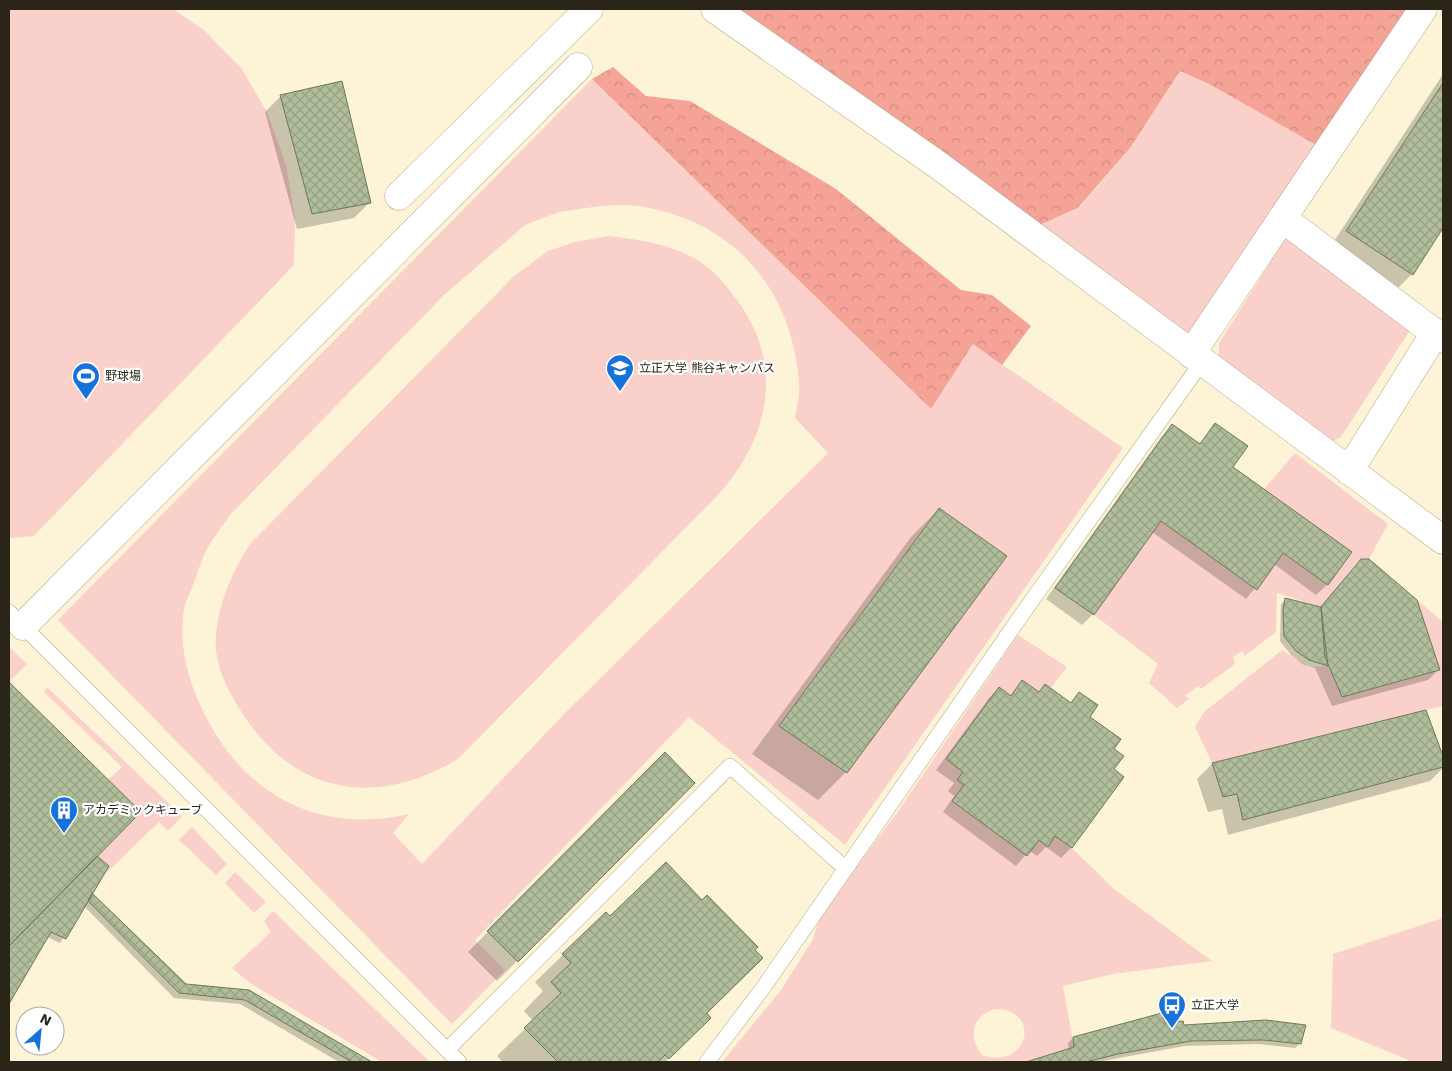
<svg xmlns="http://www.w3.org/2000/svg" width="1452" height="1071" font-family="'Work Sans','Noto Sans JP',sans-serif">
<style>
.green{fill:#fad1ca;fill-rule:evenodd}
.forest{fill:url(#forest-crowns)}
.shadow{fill:#0003}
.building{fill:url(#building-cross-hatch);stroke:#6c7959}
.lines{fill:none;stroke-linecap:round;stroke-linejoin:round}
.service-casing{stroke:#b4a987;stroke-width:16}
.minor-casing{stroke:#b4a987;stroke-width:29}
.service{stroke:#fff;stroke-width:15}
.minor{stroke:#fff;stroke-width:28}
.labels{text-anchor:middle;stroke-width:4.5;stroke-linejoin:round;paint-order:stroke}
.poi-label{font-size:12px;fill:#2a2518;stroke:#fff;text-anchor:start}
</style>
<defs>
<pattern id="forest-crowns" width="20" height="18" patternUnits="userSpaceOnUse" patternTransform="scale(1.25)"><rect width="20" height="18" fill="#f5a297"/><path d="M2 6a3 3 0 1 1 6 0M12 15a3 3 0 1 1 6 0" fill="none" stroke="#d28b81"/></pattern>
<pattern id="building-cross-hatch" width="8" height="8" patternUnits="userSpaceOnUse" patternTransform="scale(1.25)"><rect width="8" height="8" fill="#afbd9b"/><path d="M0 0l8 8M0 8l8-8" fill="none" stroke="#97a285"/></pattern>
</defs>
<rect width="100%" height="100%" fill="#fdf4d7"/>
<path class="green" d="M9,9H173L204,30L242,69L268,114L286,165L295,218L294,265L34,536L9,538Z
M1180,71L1209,84L1318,146L1192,340L1033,228L1079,208L1130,148Z
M592,79L931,409L973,344L1123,448L845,845L689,717L475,940L505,970L452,1024L58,620ZM601,206C614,206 630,204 643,207C735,222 793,291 799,384C800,395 797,407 795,418L828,453L565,713L422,864L393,833L409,814C313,836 237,790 199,702C186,674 179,641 184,610C185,603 189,595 192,588C196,577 200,564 205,553C211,540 222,527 230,515L444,295L525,225L559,212ZM938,508L1006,556L847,773L779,725Z
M609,236C643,240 678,245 706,266C718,275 728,288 737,300C786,366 769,439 717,496L458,759C378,807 297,796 244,716C231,696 219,675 216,651C213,615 231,573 250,544L513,277L548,251L575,242Z
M1286,237L1412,327L1341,437L1331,442L1219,359V343Z
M1295,453L1388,524L1369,559H1360L1321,607L1277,593L1276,632L1245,656L1242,651L1233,657L1235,664L1201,689L1198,686L1185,696L1189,699L1177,708L1149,683L1158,664L1094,615L1161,521L1257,590L1283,553L1328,585L1351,552L1264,489Z
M1417,600L1443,622V706L1212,763L1195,727L1204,712L1282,650L1309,667L1328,666L1342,697L1439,671Z
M1018,635L1067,667L1051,688L1045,684L1039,692L1011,696L999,687L946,759L963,772L957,780L964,785L952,801L1027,856L1039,840L1048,846L1055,836L1072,848L1114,889L1212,961L1113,974L1063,986L1074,1047L1026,1062H722L781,990L813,939L820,916L899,810ZM995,1009C1043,1009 1028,1071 982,1055C968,1037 972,1015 995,1009Z
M9,647L27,664L9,682Z
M47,687L182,816L168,831L159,822L100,879L97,856L141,811L108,780L122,767L44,692Z
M192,827L227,864L216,875L179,840Z
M235,872L266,902L254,913L225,883Z
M273,911L430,1062H382L250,983L232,968L271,932L264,921Z
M1443,918V1062H1413L1331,1028L1333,954Z"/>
<path class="forest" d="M724,9H1411L1318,146L1209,84L1180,71L1130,148L1078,208L1033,228Z
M613,67L646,96L690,101L836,189L961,290L992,295L1031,326L1002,365L973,344L931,409L592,79Z"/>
<path class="shadow" d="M1443,74V226L1412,274L1392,294L1327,252Z
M341,83L370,202L354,218L297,229L265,112L280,97Z
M1216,425L1231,467L1350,552L1327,585L1316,595L1274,564L1246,599L1152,532L1093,614L1082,625L1046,599L1162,436L1173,426L1199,444Z
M939,509L1005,556L846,772L818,800L752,754L911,537Z
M1361,560L1438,670L1428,680L1332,706L1315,668L1304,665L1291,655L1280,641L1281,604L1286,599L1319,608Z
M1023,682L1038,693L1045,685L1070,703L1079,694L1088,717L1112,749V770L1122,777L1071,848L1061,858L1046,847L1037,856L1029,851L1016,866L943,812L954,796L948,791L954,783L936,770L989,698L999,688L1010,696Z
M9,684L139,812L39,914L91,894L185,985L249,991L370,1062H339L240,1004L174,998L84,906L60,943L47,937L9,1001Z
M1425,712L1443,759V768L1430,781L1228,835L1222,809L1208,812L1197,779L1212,764Z
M665,754L694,783L497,981L468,952Z
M563,955L706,1013L710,1018L665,1062H503L497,1056L533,1021L524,1011L543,991L535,982Z
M1164,1025L1183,1027L1300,1043L1295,1048L1259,1044L1185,1046L1097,1062H1033L1069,1050L1068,1043L1073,1038Z"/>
<path class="building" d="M342,81L371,203L312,214L280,95Z
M1443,83V228L1413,275L1346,231Z
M1215,423L1248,446L1233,467L1352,552L1328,585L1283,553L1257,590L1161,521L1094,615L1055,588L1172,424L1200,444Z
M939,508L1007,556L847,773L779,726Z
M1361,559H1369L1417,600L1440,670L1342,697L1325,657L1321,607Z
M1285,598L1321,607L1328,666L1309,660L1296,651L1284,636L1283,611Z
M1022,680L1039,692L1045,684L1071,703L1079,692L1098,705L1090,717L1121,739L1114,749L1124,756L1114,769L1124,777L1072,848L1055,836L1048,847L1039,840L1027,856L952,801L964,785L957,780L963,772L946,759L999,687L1011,696Z
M9,682L141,812L9,946Z
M1426,710L1443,756V767L1243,820L1237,794L1223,797L1212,763Z
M665,752L695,783L518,962L487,931Z
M97,856L109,866L66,939L51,932L9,1004V946Z
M666,862L702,900L707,895L758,947L755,950L763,958L707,1013L711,1018L669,1059L665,1055L658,1062H558L524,1028L561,993L551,982L571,963L562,954L606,912L610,916Z
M92,893L186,984L249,990L372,1062H352L245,1000L179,993L88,901Z
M1162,1013L1165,1023L1183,1021L1184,1025L1266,1020L1306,1025L1301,1044L1264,1040L1191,1041L1118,1054L1086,1062H1026L1074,1047L1073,1037Z"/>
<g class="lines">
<g class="service-casing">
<path id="service" d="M9,612L459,1062
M447,1050L730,766L845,868
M707,1062L763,988L1025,610L1202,362"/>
</g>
<g class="minor-casing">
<path id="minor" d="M715,9L938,165L1443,540
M399,196L589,9
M1282,218L1435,333
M1191,354L1423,9
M1349,471L1435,333L1443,339
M23,626L578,67"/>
</g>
<use href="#service" class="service"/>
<use href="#minor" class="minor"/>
</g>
<defs>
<g id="university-pin" transform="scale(1.4375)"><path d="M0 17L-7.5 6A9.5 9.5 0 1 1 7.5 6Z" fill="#1772db" stroke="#fff"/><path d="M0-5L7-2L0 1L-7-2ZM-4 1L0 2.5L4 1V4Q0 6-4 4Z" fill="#fff"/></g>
<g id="stadium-pin" transform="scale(1.4375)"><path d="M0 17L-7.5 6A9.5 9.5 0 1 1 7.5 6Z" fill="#1772db" stroke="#fff"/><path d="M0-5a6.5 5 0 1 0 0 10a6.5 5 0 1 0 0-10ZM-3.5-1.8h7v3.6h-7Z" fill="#fff"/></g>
<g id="building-pin" transform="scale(1.4375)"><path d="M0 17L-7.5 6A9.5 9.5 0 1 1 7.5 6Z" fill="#1772db" stroke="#fff"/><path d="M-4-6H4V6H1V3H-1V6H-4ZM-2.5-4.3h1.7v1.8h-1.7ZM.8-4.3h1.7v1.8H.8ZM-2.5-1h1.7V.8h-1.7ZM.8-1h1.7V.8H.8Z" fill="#fff"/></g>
<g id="bus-pin" transform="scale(1.4375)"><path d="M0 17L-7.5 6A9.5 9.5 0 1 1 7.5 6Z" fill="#1772db" stroke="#fff"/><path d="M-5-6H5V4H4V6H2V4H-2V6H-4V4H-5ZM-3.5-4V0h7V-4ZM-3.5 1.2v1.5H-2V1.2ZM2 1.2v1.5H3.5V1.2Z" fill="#fff"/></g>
</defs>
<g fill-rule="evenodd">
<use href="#university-pin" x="620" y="368"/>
<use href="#stadium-pin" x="86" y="376"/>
<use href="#building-pin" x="64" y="810"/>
<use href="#bus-pin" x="1172" y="1005"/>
</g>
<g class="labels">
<g class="poi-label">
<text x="639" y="372">立正大学 熊谷キャンパス</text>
<text x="105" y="380">野球場</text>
<text x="83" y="814">アカデミックキューブ</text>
<text x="1191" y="1009">立正大学</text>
</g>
</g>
<rect width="1452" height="1071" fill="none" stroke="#2a2518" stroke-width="20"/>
<g transform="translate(40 1031) rotate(27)"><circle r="24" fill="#ffffff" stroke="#aaa8a3"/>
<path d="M0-4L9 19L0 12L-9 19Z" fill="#1772db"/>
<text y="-8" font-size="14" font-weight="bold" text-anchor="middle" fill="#2a2518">N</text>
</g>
</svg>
